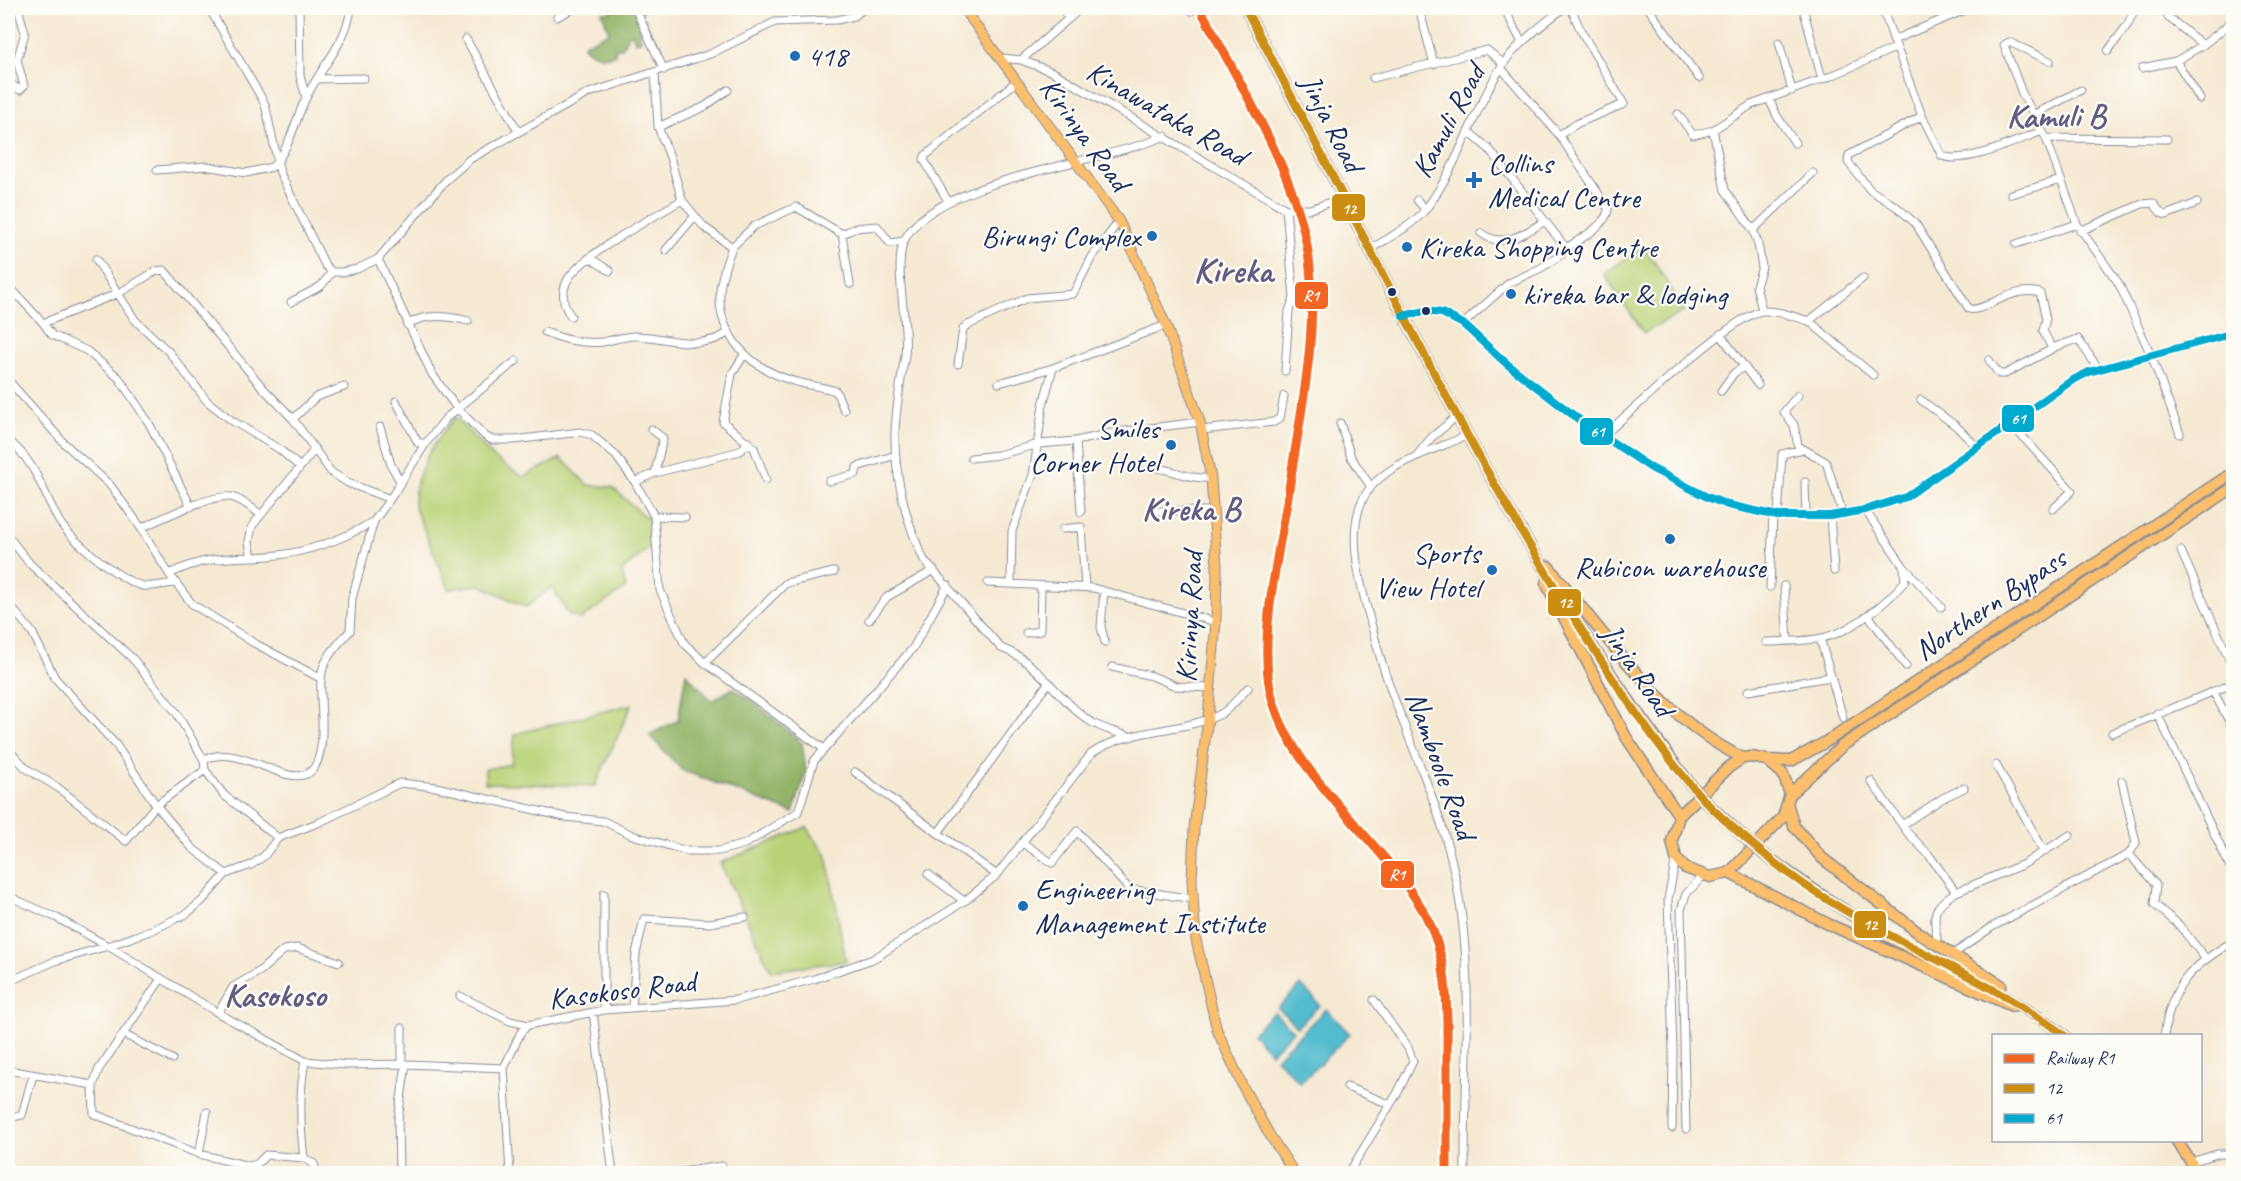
<svg xmlns="http://www.w3.org/2000/svg" width="2241" height="1181" font-family="Caveat,sans-serif">
<style>
.green{fill:#bad277;stroke:#6a806a;stroke-width:1.5}
.forest{fill:#93b468;stroke:#577263;stroke-width:1.5}
.water{fill:#52bcce;stroke:#367696;stroke-width:1.5}
.lines{fill:none;stroke-linecap:round;stroke-linejoin:round}
.minor-casing{stroke:#888c98;stroke-width:9}
.major-casing{stroke:#888c98;stroke-width:11}
.highway-casing{stroke:#888c98;stroke-width:13}
.minor{stroke:#fff;stroke-width:7}
.major{stroke:#fabe6d;stroke-width:9}
.highway{stroke:#fabe6d;stroke-width:10}
.highway-bridge-casing{stroke:#888c98;stroke-width:13;stroke-linecap:butt}
.highway-bridge{stroke:#fabe6d;stroke-width:10}
.bus-1-casing{stroke:#fdfcf7;stroke-width:12}
.bus-2-casing{stroke:#fdfcf7;stroke-width:12}
.bus-1{stroke:#cb8e13;stroke-width:8}
.bus-2{stroke:#00a9ce;stroke-width:8}
.rail-1-casing{stroke:#fdfcf7;stroke-width:14}
.rail-1{stroke:#f26522;stroke-width:9}
.poi-dot{fill:#1f6fb2;stroke:#fdfcf7;stroke-width:2}
.bus-dot{fill:#1b2f5e;stroke:#fdfcf7;stroke-width:2}
.labels{text-anchor:middle;stroke-width:4.5;stroke-linejoin:round;paint-order:stroke}
.poi-label{font-size:30px;fill:#1b2f5e;stroke:#fdfcf7;text-anchor:start}
.street-label{font-size:30px;fill:#1b2f5e;stroke:#fdfcf7}
.quarter-label{font-size:33px;font-weight:bold;fill:#615c81;stroke:#fdfcf7}
.district-label{font-size:36px;font-weight:bold;fill:#615c81;stroke:#fdfcf7}
.line-badge{stroke:#fdfcf7;stroke-width:2}
.badge-label{font-size:16px;text-anchor:middle;font-weight:bold;fill:#fff}
</style>
<rect width="100%" height="100%" fill="#fdfcf7"/>
<filter id="ink" filterUnits="userSpaceOnUse"><feTurbulence type="fractalNoise" baseFrequency=".0167" numOctaves="2"/><feDisplacementMap in="SourceGraphic" scale="12" xChannelSelector="R" yChannelSelector="G"/><feConvolveMatrix kernelMatrix="1 2 1 2 8 2 1 2 1" color-interpolation-filters="sRGB"/></filter>
<filter id="wash" filterUnits="userSpaceOnUse"><feTurbulence type="fractalNoise" baseFrequency=".008" numOctaves="4" result="noise"/><feDisplacementMap in="SourceGraphic" scale="24" xChannelSelector="R" yChannelSelector="G"/><feGaussianBlur stdDeviation="1.35" result="paint"/><feColorMatrix in="noise" values="0 0 0 0 0 0 0 0 0 0 0 0 0 0 0 0 0 1.4 0 .05"/><feComposite in="paint" operator="in"/></filter>
<g filter="url(#wash)">
<rect width="100%" height="100%" fill="#f5e9d2"/>
<path class="green" d="M1644,246L1685,311L1644,333L1604,274Z
M455,417L493,457L523,477L561,458L588,485L612,487L645,517L651,518L653,545L622,571L626,588L581,619L569,615L552,587L526,607L480,585L449,589L414,506C412,476 436,438 455,417Z
M632,704L595,786L485,783V769L511,764L515,734Z
M807,827L827,856L846,961L771,971L720,863Z"/>
<path class="forest" d="M616,8H645L635,20L645,19L647,27L639,29L641,40L635,42L633,34L628,35L622,48H616L615,54C603,60 591,54 583,45L609,32L602,12L608,13Z
M686,673L712,701L733,688L753,701L802,743L806,772L793,813L682,770L649,735L678,720Z"/>
<path class="water" d="M1301,985L1320,1005L1297,1027L1278,1008Z
M1326,1009L1350,1034L1300,1083L1276,1058Z
M1274,1012L1293,1031L1271,1053L1252,1033Z"/>
</g>
<g filter="url(#ink)">
<g class="lines">
<g class="minor-casing">
<path id="minor" d="M209,8L265,104L280,173L325,265L332,272H342L357,269L378,259L446,180L470,159L589,93L710,54L775,22L837,20L854,16L865,8
M299,8L300,76L306,97
M635,8L664,70
M1061,8L1069,18
M1190,8L1192,11
M1419,8L1434,64
M1504,8L1522,43
M1648,8L1699,78
M1803,8L1822,79
M1882,8L1922,116L1942,156C1966,165 2018,140 2042,131
M2164,8L2168,17L2203,45L2222,30L2234,18
M557,17L574,8
M466,39L518,131
M1893,40L1970,8
M1779,42L1792,91
M2108,51L2128,24L2135,8
M1001,58L1021,60L1053,72L1286,209H1310L1343,198
M1021,60L1081,8
M2050,61L2009,42L2004,45L2022,93L2046,138L2077,224L2119,284L2151,355L2180,434
M2176,61L2200,99
M1501,68L1559,135L1608,208C1609,224 1579,240 1566,248
M2142,68L2176,61L2203,45
M1373,78L1487,50L1504,64
M318,79L364,78
M8,82L20,90L24,86L17,60L25,33L18,8
M1769,99L1777,116L1795,143
M1678,114L1693,135L1713,130
M2033,115L2081,90
M1922,116L1849,155L1848,162L1870,190L1897,207L1915,223L1969,309C1985,313 2010,285 2040,293L2046,319L2043,331L2052,348L2078,339L2098,368
M658,127L704,107L728,90
M1559,135L1578,123L1624,104L1581,31L1571,8
M2046,138L2167,139
M157,170L206,166L246,173L272,167C290,149 294,123 305,100C319,69 347,43 351,8
M2011,194L2061,180
M682,200L704,227L732,247C727,261 721,276 720,291C717,335 749,366 787,379C803,385 820,386 836,391L844,410
M1417,200L1425,209
M948,201L924,160L925,156L1017,81
M1753,230L1813,173
M2080,231L2142,204L2153,203L2161,213L2166,215L2197,203
M1481,233C1503,250 1525,233 1545,221
M2016,244L2077,224
M732,247L754,226L796,207L842,234
M666,250L694,217
M1369,250C1388,238 1411,227 1425,210C1459,166 1473,110 1503,64C1519,42 1543,24 1564,8
M590,258L610,271
M96,259L135,320L169,352L207,401L231,420L279,449L299,466
M378,259L432,374L456,407L485,436L492,440H514L580,432L592,435L616,456L635,482L654,516L660,590L684,643L705,663L824,749
M850,284L842,234L856,228L877,226L890,243L904,241
M8,285L43,323L119,293L156,271L164,270L263,388L293,419L331,472L348,483L390,499L426,443L446,418L516,361
M291,302L321,286L332,272
M1762,310L1756,286L1762,267L1758,244L1753,230L1725,190L1713,130L1751,105L1831,76L1895,48
M571,316C563,306 561,293 567,281C578,257 657,215 682,200L670,157L658,127L655,73
M1809,321L1873,375
M43,323L52,335L87,351L119,378L149,423L191,507
M1463,324L1509,283L1541,268L1562,254L1566,248L1489,149L1469,132
M407,325C424,313 449,316 468,321
M545,332C565,340 582,344 603,342C614,340 624,336 635,336C666,336 700,353 729,332
M1720,334L1758,385
M744,355L732,374L723,422L754,448L766,480
M1989,360L1999,374H2005L2054,348
M958,364L963,329L966,326L1027,298L1073,294L1092,257L1119,221
M1285,371L1289,311L1294,298L1286,209
M8,380L64,443L110,485L137,522L169,574C208,555 228,559 269,556C306,553 342,540 374,521
M999,383L1053,368L1166,325
M1721,391L1734,373L1744,367
M1798,395L1784,412L1794,425L1798,446L1826,462L1843,514
M1921,400L1956,426L1977,447
M396,401L418,443H426
M293,419L316,397L344,387
M1340,423L1351,457L1371,487
M2011,424L2072,491L2053,509
M380,427L391,465L401,483
M651,429L663,438L655,473
M1202,430L1274,422L1280,418L1284,396
M1603,436C1630,413 1736,312 1763,311C1778,310 1795,317 1809,321L1863,278
M8,440C36,462 43,492 59,521C70,539 122,582 143,586C153,587 165,584 175,583
M1076,441L1081,512
M1418,454L1431,438L1456,417
M971,458L998,455L1039,444L1076,441L1117,432L1200,422
M1152,467C1172,469 1190,480 1211,478
M829,481L856,474L857,467L896,455
M635,482L655,473L740,451L749,442
M1805,482L1806,517
M1153,511H1214
M654,516L685,517
M1778,516L1782,454L1803,449
M1830,516L1834,571
M141,528C159,520 213,493 231,497C241,499 252,508 260,514
M1063,529L1081,527L1085,587
M8,536L30,564L133,659L176,712L204,760L205,770L224,795L278,838
M2181,551L2234,670
M252,557L249,542L252,526L315,449
M1904,567L1941,607
M169,574L192,604L254,643L320,678
M988,583L1093,588L1216,622
M1011,583L1012,531L1033,475L1043,405L1053,368
M1784,586L1788,640
M1770,587L1773,515
M1104,591L1101,627L1105,642
M8,603L32,632L55,678L116,745L156,805L192,848L226,874
M1868,615L1906,666
M869,620L887,597L934,570
M1026,633L1040,631L1041,586
M1820,638L1843,718
M1766,642C1784,641 1808,642 1826,637C1853,630 1887,603 1905,581L1904,567L1865,510
M705,663L786,583L834,572
M1112,667L1152,676L1176,686L1210,688
M1748,691L1830,677
M2213,691L2234,730
M2157,713L2234,875
M2112,733L2234,683
M1131,737C1117,732 1100,729 1088,720C1057,698 1038,661 1001,648L924,560C906,523 894,474 895,432C896,406 901,380 905,355C909,323 893,268 904,241C931,179 1106,163 1165,136
M8,749L27,769L57,787L126,841L156,805L205,770
M204,760C252,734 326,835 322,718C320,671 316,666 350,631L352,598L374,521L390,499
M1996,765L2044,851
M855,772L938,833L1049,682
M1871,781L1907,832L1929,855L1956,892C1929,908 1934,917 1938,945
M2122,781L2136,843L2129,854
M1902,825L1943,798L1964,788
M938,833L997,875
M1023,843L1052,863L1077,831L1129,889L1193,899
M928,874L964,901
M1956,892L2024,864L2070,835
M604,894V1010
M8,896L55,917L108,946L150,931L186,914L202,901L226,874L251,865L264,856L278,838L320,822L400,783L436,787L565,817L603,821L632,835L687,851H719L745,844L798,812L814,761L913,648L948,585
M1952,955L1992,927L2129,854L2156,885L2154,904L2179,925L2205,958
M161,979L99,1069L93,1085L94,1114L199,1154L249,1166L257,1164L266,1155L304,1158
M8,982L55,961L108,946L218,1013L305,1061L347,1065L406,1064L504,1068L521,1032L528,1025L604,1010L736,1000L814,979L873,959L966,900L997,875L1091,754C1128,727 1183,733 1221,714C1231,708 1240,696 1248,688
M460,996L510,1021L528,1025
M632,1008L636,954L644,919L710,923L745,917
M593,1012L613,1174
M218,1013L233,987L260,971L284,950L297,948L339,962
M123,1034L172,1059
M2164,1036C2171,985 2191,966 2234,941
M8,1040H10
M305,1061C299,1093 300,1126 304,1158L314,1164L317,1174
M402,1064V1028
M504,1068L510,1174
M8,1070L93,1085
M1347,1087L1389,1104
M8,1118L22,1115L33,1075
M1672,1128L1673,1051L1668,899L1676,858
M1686,1129L1681,910L1686,894L1703,876
M199,1154L207,1112
M2191,1162L2217,1154H2234
M399,1174L398,1119L406,1064
M668,1174L722,1166
M1348,1174L1398,1092L1413,1061L1408,1048L1374,1000
M1465,1174C1464,1072 1476,971 1454,871C1436,788 1393,713 1373,631C1363,593 1347,544 1360,506C1374,465 1431,452 1466,436"/>
</g>
<g class="major-casing">
<path id="major" d="M963,8L1119,221L1166,325L1200,422L1211,478L1217,567L1216,622L1208,718L1194,828L1192,881L1196,940L1217,1030L1243,1087L1269,1134L1295,1174
M1403,316L1426,311L1442,313L1463,324L1507,364L1581,421L1651,468L1707,497L1728,505L1778,516H1830L1865,510L1906,497L2071,381L2089,372L2234,333"/>
</g>
<g class="highway-casing">
<path id="highway" d="M1245,8C1386,271 1506,547 1691,785
M1548,566C1605,634 1661,719 1743,758
M1546,583L1626,737L1679,816
M1751,757L1767,760L1783,774L1790,794L1783,817L1729,873L1710,877L1685,868L1676,858L1672,841L1679,816L1729,767L1743,758Z
M1767,760L1791,761L1824,743L2234,472
M1790,794L1842,746L2234,487
M1707,803L1747,840
M1788,806L1794,826L1822,858L1920,934L2001,985
M1766,856C1807,886 1849,915 1893,939C1952,971 2012,995 2065,1036
M1729,873L1828,924L2012,1006
M2176,1140L2199,1174"/>
</g>
<use href="#minor" class="minor"/>
<use href="#major" class="major"/>
<use href="#highway" class="highway"/>
<g class="highway-bridge-casing">
<path id="highway-bridge" d="M1691,785L1707,803
M1747,840L1766,856"/>
</g>
<use href="#highway-bridge" class="highway-bridge"/>
<g class="bus-1-casing">
<path id="bus-1" d="M1245,8C1351,205 1444,409 1563,600C1602,663 1642,727 1690,784C1711,810 1738,832 1764,854C1854,931 1971,965 2065,1036"/>
</g>
<g class="bus-2-casing">
<path id="bus-2" d="M1403,316L1426,311L1442,313L1463,324L1507,364L1581,421L1651,468L1707,497L1728,505L1778,516H1830L1865,510L1906,497L2071,381L2089,372L2234,333"/>
</g>
<use href="#bus-1" class="bus-1"/>
<use href="#bus-2" class="bus-2"/>
<g class="rail-1-casing">
<path id="rail-1" d="M1200,8C1238,82 1299,176 1309,259C1319,337 1299,419 1288,496C1279,552 1259,634 1270,689C1287,774 1383,839 1425,914C1450,960 1447,1010 1447,1061C1447,1098 1447,1136 1447,1174"/>
</g>
<use href="#rail-1" class="rail-1"/>
</g>
</g>
<g class="poi-dot">
<circle cx="795" cy="56" r="6"/>
<path d="M1471 171h6v6h6v6h-6v6h-6v-6h-6v-6h6z"/>
<circle cx="1152" cy="236" r="6"/>
<circle cx="1407" cy="247" r="6"/>
<circle cx="1511" cy="294" r="6"/>
<circle cx="1171" cy="445" r="6"/>
<circle cx="1670" cy="539" r="6"/>
<circle cx="1492" cy="570" r="6"/>
<circle cx="1023" cy="906" r="6"/>
</g>
<g class="bus-dot">
<circle cx="1392" cy="292" r="5"/>
<circle cx="1426" cy="311" r="5"/>
</g>
<g class="labels">
<g class="poi-label">
<text x="807" y="66">418</text>
<text x="1488" y="173">Collins<tspan x="1488" dy="34">Medical Centre</tspan></text>
<text x="1140" y="246" text-anchor="end">Birungi Complex</text>
<text x="1419" y="257">Kireka Shopping Centre</text>
<text x="1523" y="304">kireka bar &amp; lodging</text>
<text x="1159" y="438" text-anchor="end">Smiles<tspan x="1159" dy="34">Corner Hotel</tspan></text>
<text x="1480" y="563" text-anchor="end">Sports<tspan x="1480" dy="34">View Hotel</tspan></text>
<text x="1670" y="577" text-anchor="middle">Rubicon warehouse</text>
<text x="1035" y="899">Engineering<tspan x="1035" dy="34">Management Institute</tspan></text>
</g>
<g class="street-label">
<text transform="translate(1167 113) rotate(30)" y="10">Kinawataka Road</text>
<text transform="translate(1448 121) rotate(-62)" y="10">Kamuli Road</text>
<text transform="translate(1332 123) rotate(63)" y="10">Jinja Road</text>
<text transform="translate(1085 134) rotate(54)" y="10">Kirinya Road</text>
<text transform="translate(1990 604) rotate(-34)" y="10">Northern Bypass</text>
<text transform="translate(1189 617) rotate(-87)" y="10">Kirinya Road</text>
<text transform="translate(1638 670) rotate(56)" y="10">Jinja Road</text>
<text transform="translate(1441 765) rotate(70)" y="10">Namboole Road</text>
<text transform="translate(622 990) rotate(-7)" y="10">Kasokoso Road</text>
</g>
<g class="quarter-label">
<text x="2056" y="127">Kamuli B</text>
<text x="1191" y="520">Kireka B</text>
<text x="275" y="1006">Kasokoso</text>
</g>
<g class="district-label">
<text x="1233" y="282">Kireka</text>
</g>
</g>
<g class="line-badge">
<rect x="1331" y="193" width="35" height="29" rx="6" fill="#cb8e13"/>
<rect x="1294" y="281" width="35" height="29" rx="6" fill="#f26522"/>
<rect x="2001" y="404" width="34" height="29" rx="6" fill="#00a9ce"/>
<rect x="1579" y="417" width="35" height="29" rx="6" fill="#00a9ce"/>
<rect x="1547" y="588" width="35" height="29" rx="6" fill="#cb8e13"/>
<rect x="1380" y="860" width="35" height="29" rx="6" fill="#f26522"/>
<rect x="1853" y="910" width="34" height="29" rx="6" fill="#cb8e13"/>
</g>
<g class="badge-label">
<text x="1349" y="214">12</text>
<text x="1311" y="301">R1</text>
<text x="2018" y="424">61</text>
<text x="1597" y="437">61</text>
<text x="1565" y="608">12</text>
<text x="1397" y="880">R1</text>
<text x="1870" y="930">12</text>
</g>
<rect width="2241" height="1181" fill="none" stroke="#fdfcf7" stroke-width="30"/>
<rect x="1992" y="1034" width="210" height="108" fill="#fdfcf7" stroke="#a3aaba" stroke-width="1.5"/>
<rect x="2004" y="1054" width="30" height="9" fill="#f26522" stroke="#a3aaba" stroke-width="1.5"/>
<text x="2046" y="1064" font-size="18" fill="#1b2f5e">Railway R1</text>
<rect x="2004" y="1084" width="30" height="9" fill="#cb8e13" stroke="#a3aaba" stroke-width="1.5"/>
<text x="2046" y="1094" font-size="18" fill="#1b2f5e">12</text>
<rect x="2004" y="1114" width="30" height="9" fill="#00a9ce" stroke="#a3aaba" stroke-width="1.5"/>
<text x="2046" y="1124" font-size="18" fill="#1b2f5e">61</text>
</svg>
